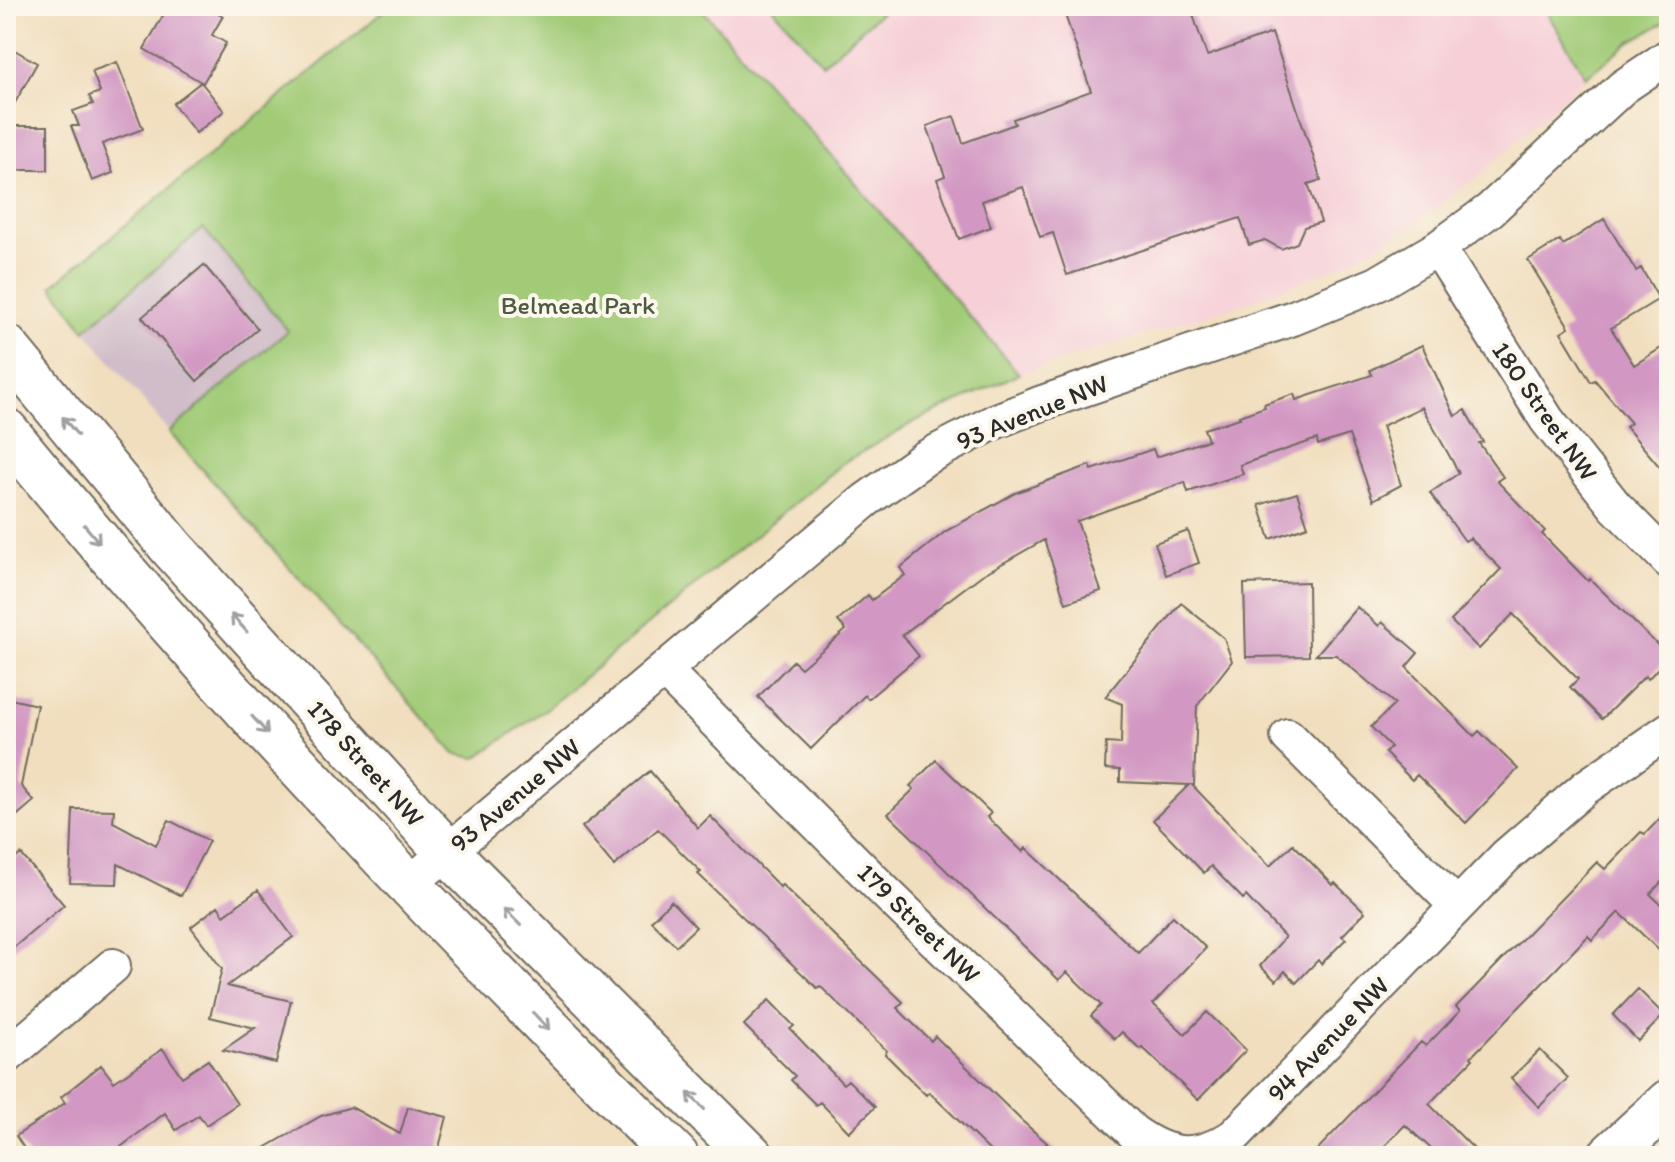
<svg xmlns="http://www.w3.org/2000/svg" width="1675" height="1162" font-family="Itim,sans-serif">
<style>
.built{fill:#f6cfd7}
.industrial{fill:#d1bdc9}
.green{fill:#a1cb77;stroke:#667b51;stroke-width:2}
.building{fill:#d298c3}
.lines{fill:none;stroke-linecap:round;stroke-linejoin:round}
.street-casing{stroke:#706a5e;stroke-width:38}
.secondary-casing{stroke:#706a5e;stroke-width:48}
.street{stroke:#fff;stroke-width:34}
.secondary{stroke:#fff;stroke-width:44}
.oneway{stroke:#a0a0a0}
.labels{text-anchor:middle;stroke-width:8;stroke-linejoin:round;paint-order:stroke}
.park-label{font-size:26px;fill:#4e5b42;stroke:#fbf7ec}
.street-label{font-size:26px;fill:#2b2b2b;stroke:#fbf7ec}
</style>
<rect width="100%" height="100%" fill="#fbf7ec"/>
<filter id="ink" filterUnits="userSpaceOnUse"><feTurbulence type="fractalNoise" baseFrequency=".0125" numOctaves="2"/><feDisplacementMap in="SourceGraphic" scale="16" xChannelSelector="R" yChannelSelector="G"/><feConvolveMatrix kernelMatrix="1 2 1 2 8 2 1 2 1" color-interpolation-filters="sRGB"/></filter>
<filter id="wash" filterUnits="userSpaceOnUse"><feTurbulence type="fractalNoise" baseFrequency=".006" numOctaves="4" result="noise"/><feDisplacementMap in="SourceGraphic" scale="32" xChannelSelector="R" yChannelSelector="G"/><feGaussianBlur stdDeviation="1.8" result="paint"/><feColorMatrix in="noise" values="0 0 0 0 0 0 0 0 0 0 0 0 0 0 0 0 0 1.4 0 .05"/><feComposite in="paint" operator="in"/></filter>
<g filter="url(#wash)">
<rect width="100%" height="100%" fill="#f1debe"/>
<path class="built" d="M699,6H1543L1586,77L1482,173L1414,225L1338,267L1248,302L1019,374L837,162Z"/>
<path class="industrial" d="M203,228L288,331L169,432L85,330Z"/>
<path class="green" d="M390,6H699L837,162L1019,374L916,421L843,463L545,710L476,758L455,754L169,432L288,331L203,228L85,330L52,286Z
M771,6H888L823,64Z
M1543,6H1669V20L1631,41L1586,77Z"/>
<g id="blocks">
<path class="building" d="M173,6H207L223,16L212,35L226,43L203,83L144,49L165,12L169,14Z
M1062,6H1190L1207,56L1272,33L1321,180L1308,184L1321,222L1304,227L1297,243L1281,249L1265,240L1249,245L1240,218L1067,275L1053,233L1040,237L1023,187L982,201L991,227L959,239L937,179L945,176L927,126L954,116L963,143L1015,124L1013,119L1091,91Z
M6,45L37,63L6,119Z
M117,62L143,129L102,144L113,173L92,181L71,126H79L73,111L93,104L89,96L100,92L92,71Z
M201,82L224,111L196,133L173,104Z
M12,126H48V170H12Z
M1604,219L1636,271L1641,268L1659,299L1611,328L1634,365L1669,343V478L1626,427L1631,423L1595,380L1591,382L1561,332L1569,327L1528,260L1560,240L1563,245Z
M204,265L258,329L197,381L142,317Z
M1422,345L1455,416L1465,410L1483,442L1479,443L1503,477L1497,481L1545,531L1542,534L1588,581L1590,579L1669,656L1648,679L1645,676L1602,719L1570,687L1578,679L1513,614L1479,649L1451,621L1501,569L1470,538L1465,541L1430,493L1459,473L1422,407L1382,426L1401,485L1373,500L1349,435L1318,445L1317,439L1240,465L1243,474L1188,492L1185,482L1077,521L1101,591L1066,603L1044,540L982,575L902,635L919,656L868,699L865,695L811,749L758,697L793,661L801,668L846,630L838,621L868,595L872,600L905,575L900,568L946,531L1015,493L1090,465L1092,470L1153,449L1156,457L1208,440L1204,429L1240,418L1239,416L1265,407L1264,404L1294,394L1296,400L1372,375L1370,370Z
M1297,493L1308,526L1270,539L1259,505Z
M1188,531L1199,563L1166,575L1155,543Z
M1308,582L1309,656L1246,657L1244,584Z
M1181,603L1224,638L1232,661L1197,706L1194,785H1192L1270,866L1293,844L1333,885L1335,883L1365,912L1342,936L1346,939L1321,964L1318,960L1296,983L1285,971L1276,981L1260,966L1285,937L1246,896L1243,899L1211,866L1204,873L1153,820L1189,785L1120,782V770L1105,769L1106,743L1121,744L1122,704L1105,697Z
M1357,607L1379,626L1382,622L1418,653L1406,667L1474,736L1479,731L1518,769L1466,823L1417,775L1412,780L1385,753L1391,747L1371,727L1395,704L1336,655H1316Z
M6,698L37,705L21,786L34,801L6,825Z
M936,760L991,813L987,817L1023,852L1026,848L1138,953L1173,916L1206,948L1153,1004L1185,1034L1207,1012L1246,1050L1198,1100L1142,1047L1140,1049L1122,1032L1115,1039L1091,1016L1101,1005L1067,972L1059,980L888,814L914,789L910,786Z
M650,771L698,828L710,816L780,887L782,885L903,1002L897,1008L931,1041L935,1036L1022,1121L1062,1156H995L929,1092L926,1095L885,1054L887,1051L820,986L817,988L698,874L701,872L658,829L614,866L582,827Z
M73,809L114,810L113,822L156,845L169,820L209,841L181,896L118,864L117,884L70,883Z
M1669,809V874L1650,894L1669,912V960L1619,912L1592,940L1588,936L1471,1057L1473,1059L1429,1104L1481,1156H1439L1405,1125L1375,1156H1311L1421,1042L1426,1046L1460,1011L1456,1007L1597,862L1605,869L1641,832L1645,834Z
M21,854L64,905L6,954V866Z
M258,890L293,937L227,986L291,1001L276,1063L223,1050L255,1028L210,1017L222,969L191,927L218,906L224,915Z
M671,901L696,927L676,946L651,921Z
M1638,989L1664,1015L1638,1041L1613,1015Z
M769,1000L794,1026L790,1029L843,1084L848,1080L875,1107L849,1132L820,1102L816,1105L791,1080L795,1076L744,1025Z
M163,1049L182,1077L208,1060L237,1104L206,1125L199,1115L176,1130L165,1113L109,1156H29L16,1136L65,1103L61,1097L101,1065L114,1082Z
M1540,1050L1568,1078L1539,1107L1511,1078Z
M351,1107L400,1134L408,1107L447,1117L437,1155L439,1156H251L321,1116Z"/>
</g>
</g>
<g filter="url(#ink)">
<use href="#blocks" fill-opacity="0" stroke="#706a5e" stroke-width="2"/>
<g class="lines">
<g class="street-casing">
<path id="street" d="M1438,248L1547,420L1615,506L1669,561
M665,671L885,892L1133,1132C1169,1158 1196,1161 1234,1136L1506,856L1586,787L1669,730
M1288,736L1457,906
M408,885L866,500L925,458L994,422L1042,403L1293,318L1377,284L1438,248L1490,210L1623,87L1669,56
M6,1057L113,966"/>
</g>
<g class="secondary-casing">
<path id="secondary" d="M6,347L172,548L447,852L751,1156
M6,431C215,686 442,925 676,1156
M1610,1156L1669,1102"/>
</g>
<use href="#street" class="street"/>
<use href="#secondary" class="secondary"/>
</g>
<defs><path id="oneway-shaft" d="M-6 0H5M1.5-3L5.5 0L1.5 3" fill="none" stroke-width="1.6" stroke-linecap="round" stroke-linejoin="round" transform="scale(2)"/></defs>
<g class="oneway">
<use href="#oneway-shaft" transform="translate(70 426) rotate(-130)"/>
<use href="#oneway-shaft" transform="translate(92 534) rotate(50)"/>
<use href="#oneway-shaft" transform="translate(239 623) rotate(-132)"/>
<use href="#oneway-shaft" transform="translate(260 725) rotate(48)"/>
<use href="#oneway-shaft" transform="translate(512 917) rotate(-135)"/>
<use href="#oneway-shaft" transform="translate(541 1021) rotate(46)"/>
<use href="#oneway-shaft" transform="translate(696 1101) rotate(-135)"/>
</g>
</g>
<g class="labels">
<g class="park-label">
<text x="578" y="314">Belmead Park</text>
</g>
<g class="street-label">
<text transform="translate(1545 411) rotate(55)" y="9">180 Street NW</text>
<text transform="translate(1032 412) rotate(-22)" y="9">93 Avenue NW</text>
<text transform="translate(366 763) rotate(48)" y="9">178 Street NW</text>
<text transform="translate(515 795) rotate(-40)" y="9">93 Avenue NW</text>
<text transform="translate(919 923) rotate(44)" y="9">179 Street NW</text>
<text transform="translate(1328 1039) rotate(-46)" y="9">94 Avenue NW</text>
</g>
</g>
<rect width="1675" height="1162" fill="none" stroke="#fbf7ec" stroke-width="32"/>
</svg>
